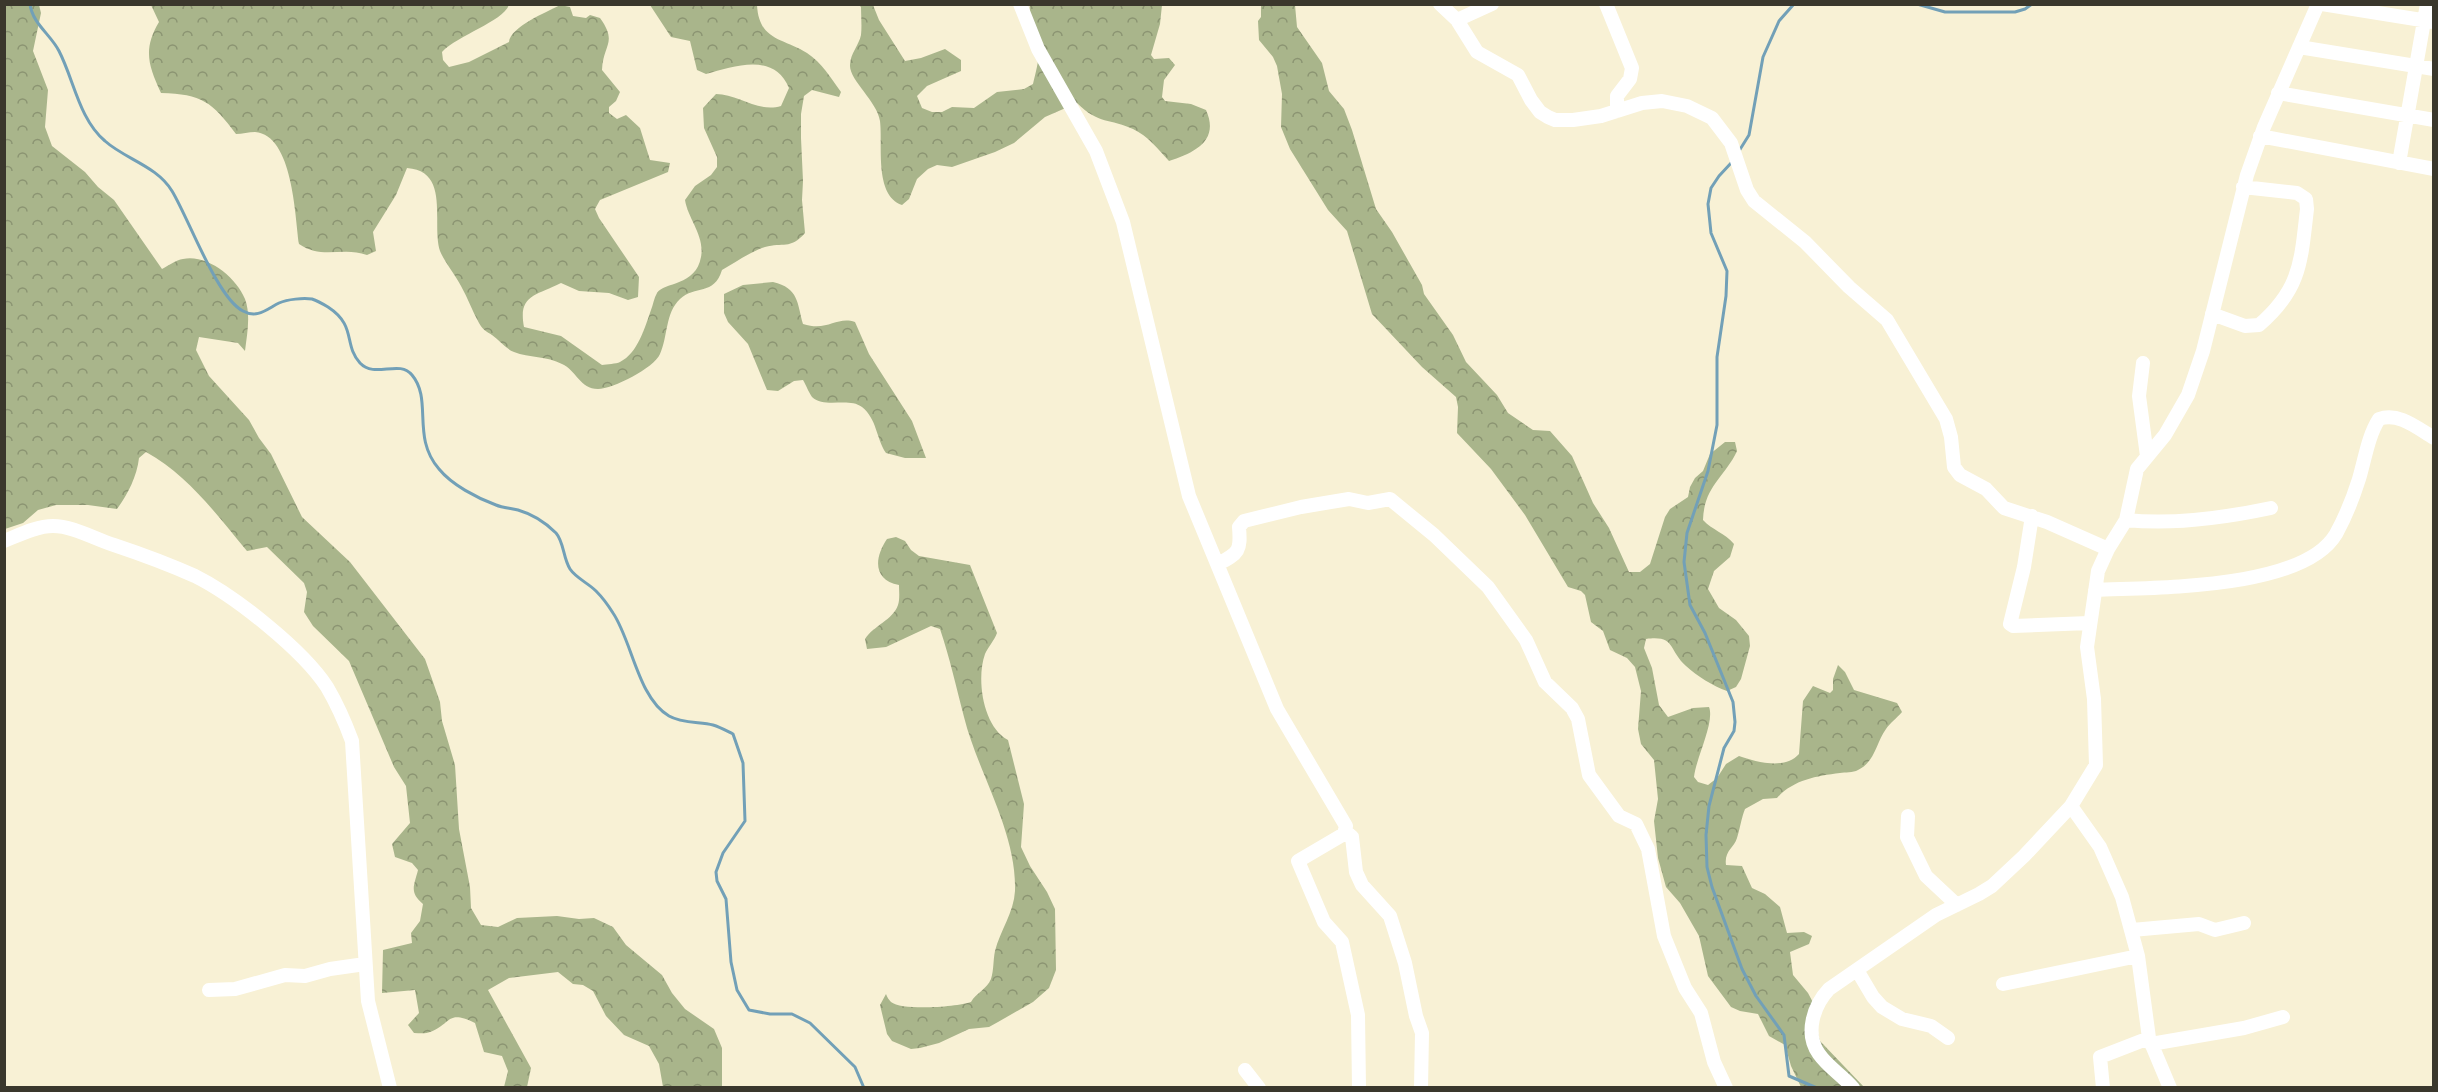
<svg xmlns="http://www.w3.org/2000/svg" width="2438" height="1092" font-family="Spectral,serif">
<style>
.forest{fill:url(#forest-crowns)}
.lines{fill:none;stroke-linecap:round;stroke-linejoin:round}
.stream{stroke:#72a0b7;stroke-width:3}
.minor{stroke:#fff;stroke-width:14}
</style>
<defs>
<pattern id="forest-crowns" width="20" height="18" patternUnits="userSpaceOnUse" patternTransform="scale(1.5)"><rect width="20" height="18" fill="#a9b58b"/><path d="M2 6a3 3 0 1 1 6 0M12 15a3 3 0 1 1 6 0" fill="none" stroke="#8b9472"/></pattern>
</defs>
<rect width="100%" height="100%" fill="#f8f1d5"/>
<path class="forest" d="M4,5H39L41,13L33,51L48,90L45,127L52,146L85,172L98,187L114,200L162,269C168,266 176,260 183,259C207,254 236,277 245,299C251,315 247,334 245,351L238,343L199,337L196,350L209,376L249,420L259,438L271,454L302,517L350,562L425,659L440,702L442,721L455,765L459,829L470,887L471,908L481,925L498,927L517,918L557,916L579,919L594,918L613,927L626,945L662,975L672,993L685,1009L714,1029L722,1048V1087H663L659,1064L649,1046L624,1035L606,1016L593,991L583,985L573,984L558,972L509,978L488,990L531,1068L527,1087H504L508,1071L502,1056L484,1052L475,1023C446,1009 452,1024 430,1032C426,1034 419,1033 414,1033L408,1025L419,1013L415,990L382,993L383,950L412,943L411,933L420,921L423,904C409,892 414,886 418,870L412,863L395,857L392,844L410,823L406,786L394,767L349,661L313,626L304,612L307,592L304,583L267,547L247,551C216,514 188,475 146,452L139,458C137,476 128,494 117,509L88,505H56L38,510L23,523L5,529Z
M151,5H509C502,22 458,35 442,52L443,60L449,67L469,62L509,42C510,27 547,12 560,5L570,7L573,16L586,18L590,15L600,18C618,43 603,44 602,70L620,92L616,101L609,107V113L617,119L626,115L640,128L650,160L670,163L668,172L600,200L595,209L599,218L639,277L638,297L628,300L609,293L579,291L561,283C535,296 518,295 524,327L561,336L602,365C607,364 616,364 620,362C638,353 645,327 651,310C653,305 654,298 657,293C664,282 696,286 701,257C705,236 688,219 685,200L695,186L711,175L717,167V157L704,128L703,108L716,94C738,94 758,113 781,106L789,88C774,52 735,66 706,74L697,70L690,41L671,37L650,5H757C759,41 783,38 807,53C822,63 831,78 841,92L839,97L812,90L804,96L801,114V138L803,181L802,200L805,233C790,250 783,242 765,247C750,252 736,262 722,270C714,296 695,285 680,299C665,313 668,337 660,354C654,368 613,389 598,389C580,389 576,370 562,364C547,356 529,358 514,352C506,349 499,340 492,335C487,332 482,329 479,323C472,311 468,298 461,286C455,274 445,263 440,251C431,224 451,171 407,168L396,195L373,232L376,251L367,255C343,246 322,260 299,244C295,216 293,135 255,132C249,132 242,134 236,134C212,102 202,94 161,93C148,65 143,49 159,22Z
M859,5H873L879,20L905,61L921,58L945,49L961,60V71L927,86L917,96L922,108L932,112H942L952,107L974,108L997,92L1024,89L1033,84C1036,71 1041,55 1038,41C1035,28 1028,19 1030,5H1162L1160,24L1151,55L1154,59L1169,58L1175,65L1164,80L1162,97L1165,101L1191,104L1206,110C1220,141 1194,153 1169,161C1158,149 1148,136 1133,129C1110,118 1099,125 1077,103L1045,117L1014,143L995,152L952,167L937,165L928,169L917,179L909,199L902,205C874,195 883,146 880,121C877,101 849,80 850,65C850,54 859,45 861,35C862,26 861,16 861,7Z
M1261,5H1295L1297,27L1322,63L1329,91L1344,109L1352,130L1376,209L1392,232L1422,285L1424,294L1453,335L1466,362L1497,395L1508,413L1533,430L1550,431L1572,456L1593,503L1609,528L1629,572H1640L1650,564L1665,517L1670,509L1688,497L1690,487L1695,478L1703,471L1710,454L1725,442H1735L1737,451C1725,477 1704,486 1703,520C1712,530 1725,533 1734,544L1730,557L1714,571L1708,589L1719,608L1736,620L1749,636L1750,646L1741,679L1736,687L1727,691C1713,686 1697,676 1686,666C1668,650 1676,635 1646,639L1644,648L1652,668L1659,705L1668,717L1693,708L1709,707C1715,722 1696,758 1694,777L1698,782L1708,785L1717,778L1726,764L1739,756C1756,762 1785,770 1799,754L1803,701L1813,686L1830,693L1833,690V679L1838,665L1845,672L1854,690L1897,703L1902,712C1897,718 1890,723 1886,729C1876,743 1875,762 1858,770C1853,773 1845,772 1840,773C1816,776 1793,780 1777,798L1763,799L1745,809C1741,819 1740,829 1737,838C1734,848 1724,851 1726,865L1742,866L1752,888L1765,894L1780,907L1787,933L1804,932L1812,936L1809,944L1790,952L1793,975L1808,993L1818,1012L1817,1030L1820,1041L1864,1087H1801L1791,1066L1785,1045L1769,1036L1758,1014L1740,1011L1731,1007L1708,976L1699,936L1680,903L1666,887L1658,858L1654,821L1658,799L1654,760L1641,744L1638,729L1641,691L1635,667L1627,658L1610,650L1603,631L1591,622L1585,595L1581,591L1568,587L1525,515L1491,469L1457,433L1458,407L1456,397L1422,367L1372,314L1347,231L1328,210L1290,149L1281,127L1282,94L1277,66L1273,57L1259,40L1258,21L1261,17Z
M773,282C799,288 797,303 803,324C828,332 836,316 855,322L869,354L912,421L926,458H905L886,453C876,438 877,419 862,407C848,397 825,409 812,397C809,393 806,385 803,380L794,381L778,391L767,390L748,344L728,322L724,313V294L743,285Z
M896,537L905,541L911,550L919,556L970,565L997,633C994,641 988,647 985,654C976,679 983,727 1008,740L1024,804L1021,847L1030,866L1047,892L1055,909L1056,970L1049,988L1033,1002L998,1022L989,1027L969,1029L939,1043L920,1048L911,1049L892,1041L887,1034L880,1005L886,994C887,997 889,1000 891,1002C902,1011 957,1007 971,1002C976,993 987,989 991,979C994,970 993,960 995,951C1000,931 1014,912 1015,891C1017,832 978,773 964,717C956,686 950,659 940,629L931,626L886,647L867,649L865,639C873,626 893,620 898,605C900,599 899,590 899,585C873,580 874,558 887,539Z"/>
<g class="lines">
<path class="stream" d="M30,4C32,23 51,35 59,51C74,80 79,119 105,141C125,159 157,166 172,191C189,219 217,298 243,311C257,319 267,309 279,303C288,299 303,298 312,299C318,301 323,304 328,307C357,326 343,344 360,363C375,379 399,359 412,375C433,400 411,437 439,469C452,485 477,498 496,505C503,508 511,508 518,510C532,514 545,522 556,533C564,542 563,558 570,569C576,578 588,583 596,591C602,597 608,605 613,613C632,641 638,698 669,716C681,723 699,722 713,725C720,727 727,731 733,734L743,763L745,821L723,853L716,872L717,881L726,899L731,962L737,990L749,1010L770,1014H792L810,1023L855,1067L864,1088
M1917,4L1945,12H2015L2025,9L2032,4
M1739,151L1749,135L1763,57L1779,21L1794,4
M1732,162L1719,176L1711,188L1708,204L1711,233L1727,271L1726,296L1717,357V425L1708,471L1687,533L1684,562L1690,605L1705,633L1733,702L1735,722L1734,731L1724,748L1709,806L1706,835L1707,867L1712,887L1742,969L1756,996L1784,1035L1789,1076L1817,1088"/>
<path class="minor" d="M1020,4L1038,49L1096,151L1123,222L1189,496L1277,709L1346,826L1344,834L1298,861L1324,922L1342,942L1358,1015L1359,1088
M1440,4L1457,20L1477,52L1518,75L1531,100L1540,112L1548,117L1555,120H1573L1601,116L1642,103L1662,101L1687,106L1712,118L1731,143L1747,190L1754,201L1805,242L1849,287L1887,320L1946,419L1951,437L1954,467L1960,475L1986,489L2004,508L2047,522L2108,549
M1606,4L1632,68L1630,79L1617,96V111
M2322,4L2434,22
M1457,20L1492,4
M2299,47L2434,69
M2278,93L2434,120
M2260,136L2434,169
M2399,163L2427,4
M2212,314L2245,326L2259,325C2301,289 2301,261 2307,209L2306,199L2297,193L2243,187
M2143,363L2139,396L2147,456
M2032,516L2024,567L2010,624L2013,626L2089,623
M2126,520C2173,525 2224,518 2271,508
M4,541C19,535 37,526 53,526C73,526 95,539 114,545C141,554 168,564 195,576C235,596 303,650 327,687C337,704 345,722 352,741L368,1001L390,1088
M1218,564C1239,553 1241,551 1239,527L1244,521L1301,507L1349,499L1368,503L1390,499L1434,535L1488,587L1526,640L1545,682L1572,708L1578,719L1589,775L1619,816L1636,824L1648,849L1664,936L1685,988L1701,1013L1714,1062L1726,1088
M2095,590C2154,587 2303,590 2336,534C2346,516 2353,498 2359,479C2365,459 2368,436 2379,419C2399,412 2417,428 2434,438
M2071,806L2100,847L2122,897L2138,956L2149,1038L2170,1088
M1908,816L1907,837L1926,876L1957,905
M1346,832L1352,837L1356,872L1362,885L1390,916L1405,963L1416,1016L1422,1033L1421,1088
M2132,930L2199,924L2215,930L2244,923
M1857,970L1873,997L1882,1007L1902,1019L1931,1026L1948,1038
M2003,984L2138,956
M209,990L235,989L285,975L305,976L330,969L365,964
M2151,1044L2244,1028L2283,1017
M1245,1070L1259,1088
M1853,1088C1843,1076 1828,1067 1819,1054C1804,1033 1814,1005 1829,989L1936,915L1979,894L1992,886L2024,856L2071,806L2096,765L2094,699L2087,647L2098,571L2108,549L2126,520L2137,469L2165,435L2188,395L2203,351L2247,175L2264,127L2318,4
M2103,1088L2100,1057L2149,1038"/>
</g>
<rect width="2438" height="1092" fill="none" stroke="#3a372c" stroke-width="12"/>
</svg>
